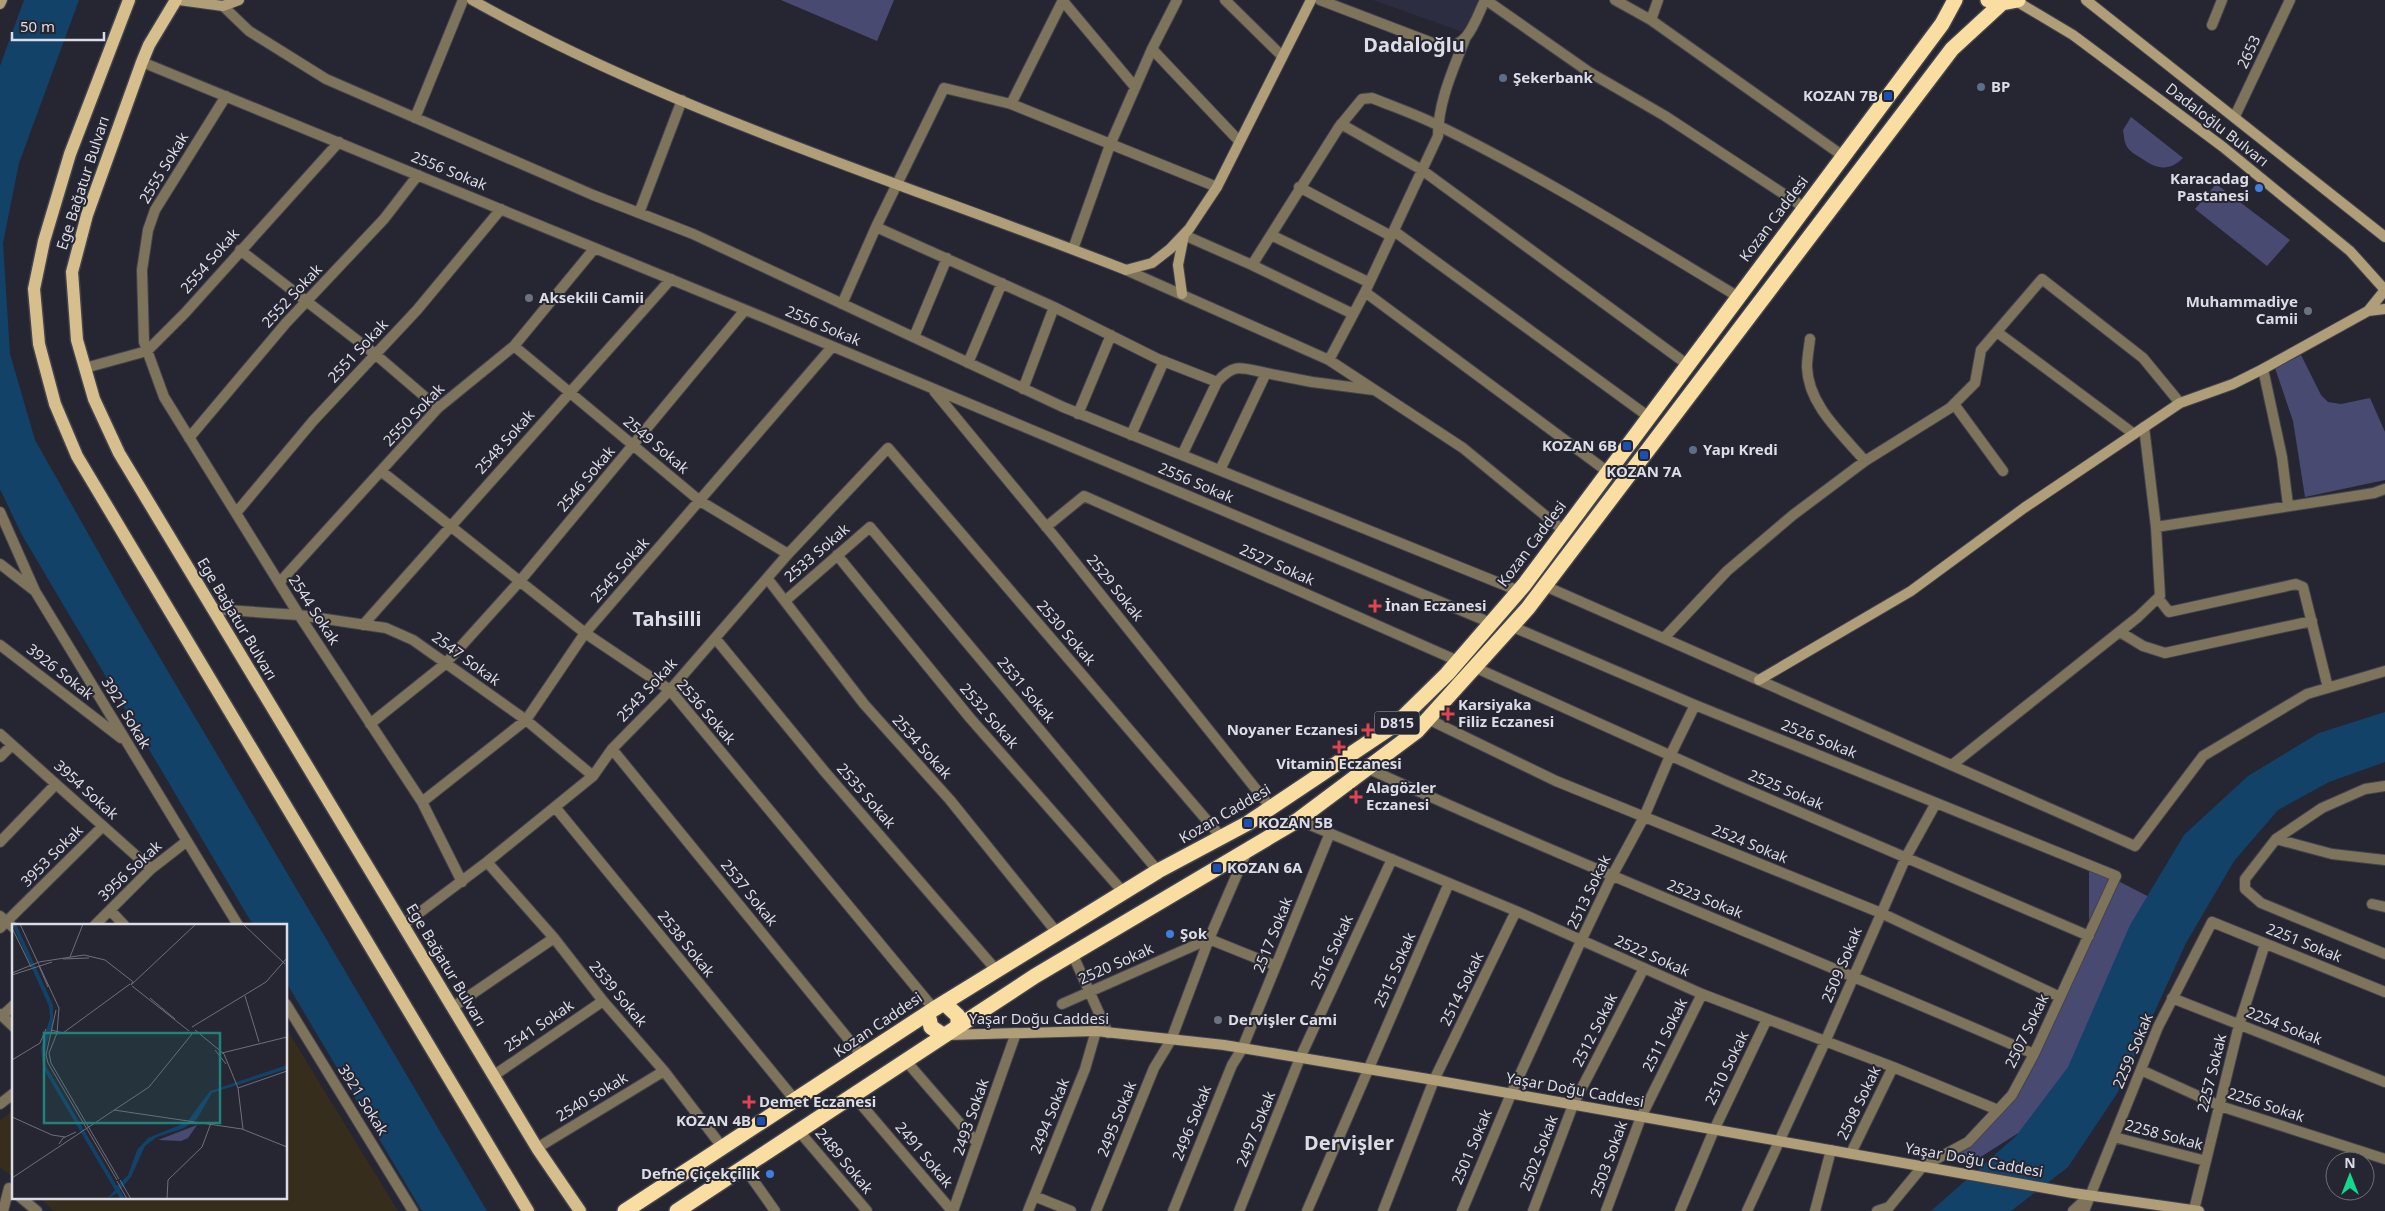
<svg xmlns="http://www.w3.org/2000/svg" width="2385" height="1211" font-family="'Noto Sans',sans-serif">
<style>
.built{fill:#2c2d40}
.industrial{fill:#372d1d}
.green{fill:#494a72}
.water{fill:#134269}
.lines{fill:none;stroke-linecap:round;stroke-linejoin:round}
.street-casing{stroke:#42434f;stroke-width:12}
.secondary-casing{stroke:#42434f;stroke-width:12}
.primary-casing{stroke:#42434f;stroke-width:15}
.highway-casing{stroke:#42434f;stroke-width:18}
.street{stroke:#7e735b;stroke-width:10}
.secondary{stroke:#b09e78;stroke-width:10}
.primary{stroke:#d7bf8d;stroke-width:12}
.highway{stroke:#fadea1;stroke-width:15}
.service-dot{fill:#5c6f8a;stroke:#252632;stroke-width:2}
.transit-dot{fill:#1a4fb4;stroke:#252632;stroke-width:2}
.shop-dot{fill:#3f7fe0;stroke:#252632;stroke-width:2}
.worship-dot{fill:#6b7280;stroke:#252632;stroke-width:2}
.health-dot{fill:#e0444e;stroke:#252632;stroke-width:2}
.labels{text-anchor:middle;stroke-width:4;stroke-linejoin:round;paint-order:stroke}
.shield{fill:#252632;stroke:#a5a5af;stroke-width:1}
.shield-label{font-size:14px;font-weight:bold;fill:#dcdce5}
.street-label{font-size:15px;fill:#dcdce5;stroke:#252632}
.poi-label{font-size:15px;font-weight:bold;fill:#dcdce5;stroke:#252632;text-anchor:start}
.district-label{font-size:20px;font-weight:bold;fill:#dcdce5;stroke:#252632}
.inset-road{fill:none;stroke:#6e6f7a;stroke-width:1}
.view{fill:#24807a;fill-opacity:0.15;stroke:#24807a;stroke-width:2.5}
.inset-edge{fill:none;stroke:#dcdce5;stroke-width:2.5}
</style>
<rect width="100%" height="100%" fill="#252632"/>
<path class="built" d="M1373,0H1481L1469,30L1460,31Z"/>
<path class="industrial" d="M286,1028L398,1211H54L38,1197H286Z
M14,1109V1178L0,1167V1121Z"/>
<path class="green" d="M781,0H894L877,41Z
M2131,117L2183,158C2169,172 2156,169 2141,158C2136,155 2129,151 2126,145C2124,141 2124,135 2123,130Z
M2216,184L2290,240L2267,266L2195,209Z
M2301,355L2321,395L2328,402L2341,404L2370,398L2385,432V480L2305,497L2293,421L2275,368Z
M2089,866L2157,901L2094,1036L2037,1121L1979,1158L1957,1155L2006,1100L2089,936Z"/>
<path class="water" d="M24,0H79L19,163L3,243L10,354L35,440L124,597L487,1211H422L286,982V925H253L22,535L0,489V66Z
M2385,712V762L2329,782L2278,810L2234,861L2186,943L2118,1092L2068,1167L2011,1211H1931L2016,1136L2068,1067L2130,925L2184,835L2248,776L2319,733Z"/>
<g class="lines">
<g class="street-casing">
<path id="street" d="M1225,0L1282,56
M1320,0L1443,47C1469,48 1475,20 1485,0
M1486,0L1589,72L1665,116L1805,208
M1615,0L1651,20L1843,156
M1063,1L1135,87
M223,6L249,31L326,79L593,195L693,234L1063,407L1519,591
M1651,20L1658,0
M2212,25L2222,0
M1152,49L1239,141
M142,62L765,318L1491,623
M226,96L155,210L148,230L142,270L144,342L164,397L299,615L422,802L462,882
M1011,104L1063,0
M2235,116L2290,0
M415,118L463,0
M1341,124L1422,170L1688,365
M1299,187L1391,236
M639,213L682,100
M876,227L1054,307L1158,359L1217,382L1182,455
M1394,231L1649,417
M1184,235L1252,265
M1271,235L1368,282
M1073,249L1110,145L1152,49L1177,0
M240,250L375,354L438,408
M1126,270L1329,360L1463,448L1564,531
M1365,292L1608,472
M842,304L876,227L944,88L1011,104L1217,187
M1353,314L1252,265L1339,127L1362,99L1372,98C1394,107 1418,115 1439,126C1542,176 1639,237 1737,296
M1997,332L2134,434
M914,337L947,258
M1810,339C1809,348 1807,358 1807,367C1808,405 1842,434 1865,461
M514,346L700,501L788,554
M1329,360L1365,292L1438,136C1438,102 1453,70 1465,39
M968,363L1002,283
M85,368L147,351L185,313L339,142
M2263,369L2282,457L2288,505
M1217,382C1235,362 1241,368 1266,373
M1023,389L1054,307
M934,391L1058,541L1271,808
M1954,404L2003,471
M1078,414L1111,335
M1131,435L1164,361
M189,438L286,323L384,219L418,175
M1220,470L1266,373L1312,382L1374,390
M381,471L585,633L670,690L934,1009
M0,512L35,591L238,925
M236,513L313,421L417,310L501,209
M1046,527L1084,496L1458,661
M2156,527L2374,493L2385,489
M837,555L970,718L1124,893
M0,564L35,591
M767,578L864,704L950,800L1058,934
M279,583L438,408L514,346L594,249
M1545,586L2135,846L2203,756L2307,694L2385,671
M2158,598L2169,612L2296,584L2303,587L2328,688
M785,601L870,527L1158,871
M212,609L299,615L386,628L413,640L526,720L593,776
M363,625L671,279
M1511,626L1695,705L2116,876L2034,1054L2012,1095L1968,1142L1923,1166L1889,1207L1877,1211
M2120,632L2143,646L2165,653L2312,621
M715,638L825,772L997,971
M1664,638L1727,571L1793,515L1865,461L1950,408L1975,383L1981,350L2042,279L2143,358L2180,403
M0,645L121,738
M1474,667L1727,781L2089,936
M1428,719L1556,781L1881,913L2060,997
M370,724L445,664L520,581L745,310
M0,734L151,869
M612,749L863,1057
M0,757L12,745
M1952,765L2138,617L2160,596L2156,527L2144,427
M1367,768C1587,869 1812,957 2034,1054
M2385,786L2365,789L2322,808L2276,839L2245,879V889L2261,903L2385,954
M422,802L526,720L585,633L832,347
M555,807L795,1100
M1298,820L1516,911L1702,994L1893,1067L1998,1110
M2276,839L2332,854L2385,860
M0,842L56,784
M487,862L554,938L603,1001L664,1071L723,1148
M2372,904L2385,907
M110,910L124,925
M0,916L14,928
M95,925L151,869L187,841
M403,925L487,862L593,776L612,749L670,690L788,554L888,448L1222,838
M0,928L103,826
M1072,953L1108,1033
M2172,998L2385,1082
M286,1004L413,1211
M1062,1004L1209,939L1276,966
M453,1007L554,938
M0,1014L14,1027
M2,1016L14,1005
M906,1061L977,1143
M2141,1070L2220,1106L2385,1159
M493,1076L603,1001
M853,1095L952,1211
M0,1104L14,1093
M798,1130L867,1211
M2114,1137L2206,1161
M537,1148L664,1071
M1851,1153L1893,1067
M744,1167L775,1211
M1034,1196L1071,1211
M20,1197L37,1211
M2194,1210L2239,1025L2265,944
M3,1211L9,1188
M953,1211L1016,1033
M1028,1211L1085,1069L1096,1031
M1096,1211L1154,1068L1171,1040L1209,939L1247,851
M1173,1211L1232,1065L1242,1049L1330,833
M1239,1211L1300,1058L1392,859
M1307,1211L1449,883
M1383,1211L1434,1080L1516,911
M1462,1211L1511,1094L1581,941L1612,876L1644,817L1670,756L1695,705
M1533,1211L1573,1105L1644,968
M1606,1211L1641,1117L1702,994
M1680,1211L1714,1130L1767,1019
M1747,1211L1825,1042L1906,857L1936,803
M1815,1211L1831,1150
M2073,1211L2088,1197
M2084,1211L2158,1027L2212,922L2385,992"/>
</g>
<g class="secondary-casing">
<path id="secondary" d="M179,0L223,6L239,0
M472,0C678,115 907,184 1126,270L1152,263L1170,249L1189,229L1217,187L1311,0
M2086,0L2385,237
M2016,1L2073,35L2223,147L2350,251L2385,290
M0,4L2,0
M1182,294L1178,265L1184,235
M2368,311L2385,309
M1759,680L1911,591L2024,508L2180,403L2233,384L2263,369L2368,311L2385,290
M947,1035L1096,1031L1224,1045L1434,1080L2073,1193L2199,1211"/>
</g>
<g class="primary-casing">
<path id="primary" d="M129,0L70,154L44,241L34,289L39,344L55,404L77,456L528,1211
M176,0L149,45L142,62L87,215L72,272L77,340L94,399L119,453L537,1148L580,1211"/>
</g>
<g class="highway-casing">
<path id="highway" d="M1988,0L2002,3L2018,0
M944,1003L958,1016V1026
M928,1014L931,1027L944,1036
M625,1211L934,1009L1158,871L1248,823L1396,724L1447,674L1524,585L1942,24L1955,0
M677,1211L1035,976L1298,820L1417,731L1528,608L1952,49L2002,3"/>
</g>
<use href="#street" class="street"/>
<use href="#secondary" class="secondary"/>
<use href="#primary" class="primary"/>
<use href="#highway" class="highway"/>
</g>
<g class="service-dot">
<circle cx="1503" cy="78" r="5"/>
<circle cx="1981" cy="87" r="5"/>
<circle cx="1693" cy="450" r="5"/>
</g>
<g class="transit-dot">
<rect x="1883" y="91" width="10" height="10" rx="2.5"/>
<rect x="1622" y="441" width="10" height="10" rx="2.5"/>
<rect x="1639" y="450" width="10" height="10" rx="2.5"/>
<rect x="1243" y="818" width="10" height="10" rx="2.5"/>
<rect x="1212" y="863" width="10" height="10" rx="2.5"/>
<rect x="756" y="1116" width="10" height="10" rx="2.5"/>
</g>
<g class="shop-dot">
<circle cx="2259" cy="188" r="5"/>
<circle cx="1170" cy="934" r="5"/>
<circle cx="770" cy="1174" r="5"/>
</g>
<g class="worship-dot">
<circle cx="529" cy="298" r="5"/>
<circle cx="2308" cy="311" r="5"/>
<circle cx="1218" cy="1020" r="5"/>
</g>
<g class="health-dot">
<path d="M1372.5 598.5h5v5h5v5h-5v5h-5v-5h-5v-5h5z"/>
<path d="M1445.5 706.5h5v5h5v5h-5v5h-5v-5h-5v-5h5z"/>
<path d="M1365.5 722.5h5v5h5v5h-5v5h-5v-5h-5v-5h5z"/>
<path d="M1336.5 739.5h5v5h5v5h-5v5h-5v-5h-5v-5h5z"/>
<path d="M1353.5 789.5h5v5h5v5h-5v5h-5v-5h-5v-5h5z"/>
<path d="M746.5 1094.5h5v5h5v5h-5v5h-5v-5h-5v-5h5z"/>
</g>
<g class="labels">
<rect class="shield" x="1374.5" y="711.5" width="45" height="23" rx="4"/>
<g class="shield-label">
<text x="1397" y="728">D815</text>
</g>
<g class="street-label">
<text transform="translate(2249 52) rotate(-65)" y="5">2653</text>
<text transform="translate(2217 125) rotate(38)" y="5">Dadaloğlu Bulvarı</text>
<text transform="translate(164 168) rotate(-59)" y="5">2555 Sokak</text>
<text transform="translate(449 171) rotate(22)" y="5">2556 Sokak</text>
<text transform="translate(83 183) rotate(-72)" y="5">Ege Bağatur Bulvarı</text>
<text transform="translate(1774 219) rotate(-53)" y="5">Kozan Caddesi</text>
<text transform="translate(210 261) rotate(-49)" y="5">2554 Sokak</text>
<text transform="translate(292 296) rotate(-47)" y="5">2552 Sokak</text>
<text transform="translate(823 326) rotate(23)" y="5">2556 Sokak</text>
<text transform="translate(358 351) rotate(-47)" y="5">2551 Sokak</text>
<text transform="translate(414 415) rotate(-46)" y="5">2550 Sokak</text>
<text transform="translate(505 442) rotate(-48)" y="5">2548 Sokak</text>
<text transform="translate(656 445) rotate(40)" y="5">2549 Sokak</text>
<text transform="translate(586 479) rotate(-50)" y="5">2546 Sokak</text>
<text transform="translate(1196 483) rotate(23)" y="5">2556 Sokak</text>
<text transform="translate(1532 544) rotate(-53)" y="5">Kozan Caddesi</text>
<text transform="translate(817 553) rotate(-41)" y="5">2533 Sokak</text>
<text transform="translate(1277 565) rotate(24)" y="5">2527 Sokak</text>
<text transform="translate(620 570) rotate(-49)" y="5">2545 Sokak</text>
<text transform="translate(1115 588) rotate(51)" y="5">2529 Sokak</text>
<text transform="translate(314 610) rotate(57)" y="5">2544 Sokak</text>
<text transform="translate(237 619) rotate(59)" y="5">Ege Bağatur Bulvarı</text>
<text transform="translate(1066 633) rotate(49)" y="5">2530 Sokak</text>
<text transform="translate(466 659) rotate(36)" y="5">2547 Sokak</text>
<text transform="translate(60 672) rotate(38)" y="5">3926 Sokak</text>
<text transform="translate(647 690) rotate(-47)" y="5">2543 Sokak</text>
<text transform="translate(1026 690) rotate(50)" y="5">2531 Sokak</text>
<text transform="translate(706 712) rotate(49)" y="5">2536 Sokak</text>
<text transform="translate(126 713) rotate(59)" y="5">3921 Sokak</text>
<text transform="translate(989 716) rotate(49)" y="5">2532 Sokak</text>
<text transform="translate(1819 739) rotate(22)" y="5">2526 Sokak</text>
<text transform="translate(922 747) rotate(48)" y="5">2534 Sokak</text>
<text transform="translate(86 790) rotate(42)" y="5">3954 Sokak</text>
<text transform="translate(1786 790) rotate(23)" y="5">2525 Sokak</text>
<text transform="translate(866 796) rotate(49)" y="5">2535 Sokak</text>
<text transform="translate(1225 814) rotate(-30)" y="5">Kozan Caddesi</text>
<text transform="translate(1750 844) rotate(22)" y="5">2524 Sokak</text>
<text transform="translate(52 856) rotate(-45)" y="5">3953 Sokak</text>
<text transform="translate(130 871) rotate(-43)" y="5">3956 Sokak</text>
<text transform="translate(1589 892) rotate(-64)" y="5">2513 Sokak</text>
<text transform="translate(749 893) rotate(51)" y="5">2537 Sokak</text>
<text transform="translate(1705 899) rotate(22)" y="5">2523 Sokak</text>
<text transform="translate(1273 935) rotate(-68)" y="5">2517 Sokak</text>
<text transform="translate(2304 943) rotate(22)" y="5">2251 Sokak</text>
<text transform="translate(686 944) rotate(51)" y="5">2538 Sokak</text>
<text transform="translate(1332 952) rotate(-65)" y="5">2516 Sokak</text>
<text transform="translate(1652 956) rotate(24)" y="5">2522 Sokak</text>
<text transform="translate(1116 964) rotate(-24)" y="5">2520 Sokak</text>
<text transform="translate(446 965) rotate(59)" y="5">Ege Bağatur Bulvarı</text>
<text transform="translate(1842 965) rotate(-67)" y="5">2509 Sokak</text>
<text transform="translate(1395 970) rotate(-66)" y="5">2515 Sokak</text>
<text transform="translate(1462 989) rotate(-64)" y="5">2514 Sokak</text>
<text transform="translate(618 994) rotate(50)" y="5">2539 Sokak</text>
<text x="1039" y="1024">Yaşar Doğu Caddesi</text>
<text transform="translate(878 1025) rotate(-34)" y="5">Kozan Caddesi</text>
<text transform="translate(539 1026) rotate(-34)" y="5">2541 Sokak</text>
<text transform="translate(2284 1026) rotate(21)" y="5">2254 Sokak</text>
<text transform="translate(1595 1030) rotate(-63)" y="5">2512 Sokak</text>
<text transform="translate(2027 1031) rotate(-64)" y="5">2507 Sokak</text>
<text transform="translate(1665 1035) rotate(-63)" y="5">2511 Sokak</text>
<text transform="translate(2133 1051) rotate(-67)" y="5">2259 Sokak</text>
<text transform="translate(1727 1068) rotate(-64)" y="5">2510 Sokak</text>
<text transform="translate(2212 1073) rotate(-76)" y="5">2257 Sokak</text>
<text transform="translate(1575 1090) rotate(10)" y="5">Yaşar Doğu Caddesi</text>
<text transform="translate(592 1097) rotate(-31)" y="5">2540 Sokak</text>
<text transform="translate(363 1100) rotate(58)" y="5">3921 Sokak</text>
<text transform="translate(1859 1103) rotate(-64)" y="5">2508 Sokak</text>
<text transform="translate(2266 1105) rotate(18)" y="5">2256 Sokak</text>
<text transform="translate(1050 1116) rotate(-68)" y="5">2494 Sokak</text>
<text transform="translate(971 1117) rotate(-71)" y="5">2493 Sokak</text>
<text transform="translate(1117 1119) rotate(-68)" y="5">2495 Sokak</text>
<text transform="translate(1192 1123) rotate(-68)" y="5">2496 Sokak</text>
<text transform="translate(1256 1129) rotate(-68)" y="5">2497 Sokak</text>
<text transform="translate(2164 1135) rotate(15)" y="5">2258 Sokak</text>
<text transform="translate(1472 1147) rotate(-67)" y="5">2501 Sokak</text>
<text transform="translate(1539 1153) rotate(-69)" y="5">2502 Sokak</text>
<text transform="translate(924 1155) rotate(50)" y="5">2491 Sokak</text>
<text transform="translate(1609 1159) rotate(-70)" y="5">2503 Sokak</text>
<text transform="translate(1974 1160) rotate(10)" y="5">Yaşar Doğu Caddesi</text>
<text transform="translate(844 1161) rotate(50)" y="5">2489 Sokak</text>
</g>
<g class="poi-label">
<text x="1513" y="83">Şekerbank</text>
<text x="1991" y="92">BP</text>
<text x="1878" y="101" text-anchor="end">KOZAN 7B</text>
<text x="2249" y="184" text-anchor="end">Karacadag<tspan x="2249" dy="17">Pastanesi</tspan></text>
<text x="539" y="303">Aksekili Camii</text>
<text x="2298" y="307" text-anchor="end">Muhammadiye<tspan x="2298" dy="17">Camii</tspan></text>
<text x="1617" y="451" text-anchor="end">KOZAN 6B</text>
<text x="1703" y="455">Yapı Kredi</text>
<text x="1644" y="477" text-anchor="middle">KOZAN 7A</text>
<text x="1385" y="611">İnan Eczanesi</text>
<text x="1458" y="710">Karsiyaka<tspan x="1458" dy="17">Filiz Eczanesi</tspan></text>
<text x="1358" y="735" text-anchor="end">Noyaner Eczanesi</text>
<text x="1339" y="769" text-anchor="middle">Vitamin Eczanesi</text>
<text x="1366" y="793">Alagözler<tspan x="1366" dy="17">Eczanesi</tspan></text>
<text x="1258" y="828">KOZAN 5B</text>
<text x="1227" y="873">KOZAN 6A</text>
<text x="1180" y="939">Şok</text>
<text x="1228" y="1025">Dervişler Cami</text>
<text x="759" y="1107">Demet Eczanesi</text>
<text x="751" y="1126" text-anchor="end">KOZAN 4B</text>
<text x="760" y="1179" text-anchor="end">Defne Çiçekçilik</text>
</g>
<g class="district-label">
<text x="1414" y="52">Dadaloğlu</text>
<text x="667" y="626">Tahsilli</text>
<text x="1349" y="1150">Dervişler</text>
</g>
</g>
<g transform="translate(12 924)">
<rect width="275" height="275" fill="#252632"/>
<path d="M185,201L176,214L169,217L146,216Z" fill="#494a72"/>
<path d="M0,0H4L41,81V101L32,127L34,142L105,262L116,251L125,226L136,214L175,198L198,167L275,141V145L200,169L185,195L172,204L145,213L133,222L119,253L108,266L113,275H108L105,269L95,275L103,266L31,144L29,124L38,94L37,82Z" fill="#134269"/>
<path class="inset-road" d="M8,0L47,84L45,109L37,129L39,139L107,255M231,0L273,40M0,4L19,43M58,33L71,0M51,35L77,34M27,42L36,63M0,49L27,38L72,31L93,36L120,57M0,51L40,38M121,57L119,61L184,0M120,62L177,107M233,72L247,118M138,74L163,95M44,86L34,131L36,139L105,256M180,103L254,58L275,34M39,106L51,109L118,60M183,106L212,130L226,164L231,205M203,126L214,140M210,129L275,113M0,136L28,119L34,105M226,164L275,147M102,186L230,205L275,223M0,193L40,211L53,213M47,220L51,214L64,208M0,254L137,163L180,110M108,256L119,275M105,257L115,275M155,275L156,256L190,223L199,199"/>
<path class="view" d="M32,109H208V199H32Z"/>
<rect width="275" height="275" class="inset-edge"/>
</g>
<g transform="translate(2350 1176)"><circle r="24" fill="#252632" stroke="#6e6f7a"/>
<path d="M0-4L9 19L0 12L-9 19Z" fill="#13d98a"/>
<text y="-8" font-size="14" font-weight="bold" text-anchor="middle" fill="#dcdce5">N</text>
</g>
<path d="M12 32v8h92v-8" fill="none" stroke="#dcdce5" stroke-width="2.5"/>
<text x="20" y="32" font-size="15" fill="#dcdce5" stroke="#252632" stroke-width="4" paint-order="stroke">50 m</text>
</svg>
